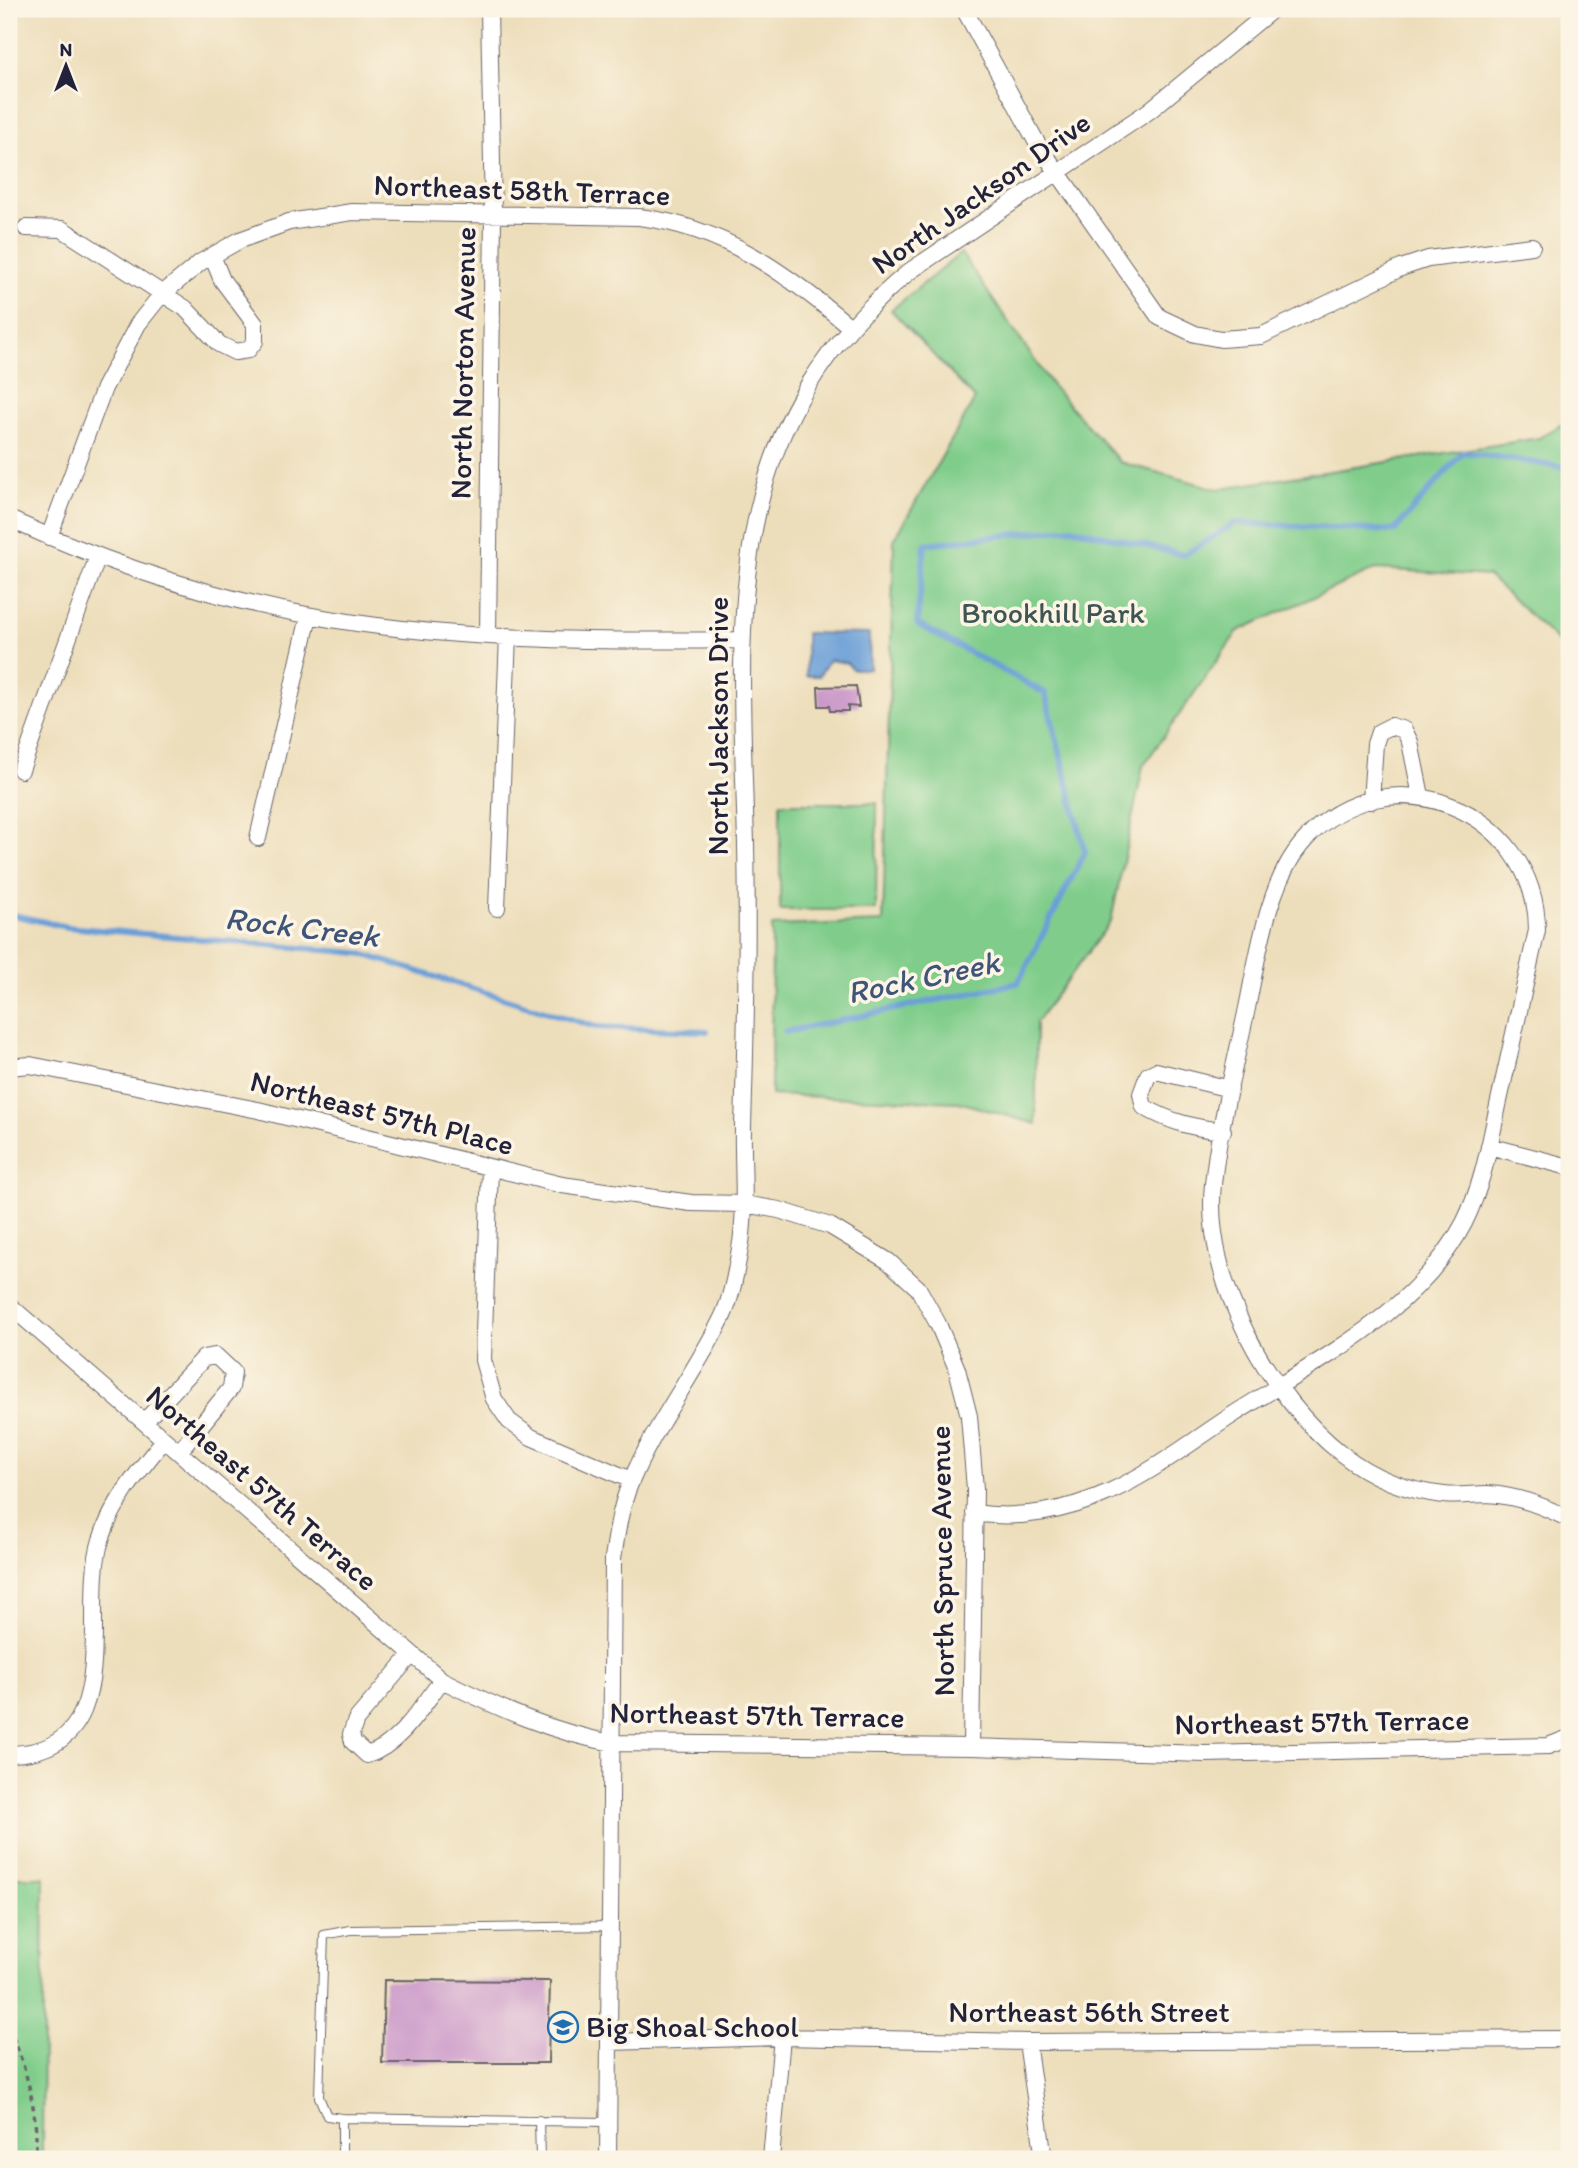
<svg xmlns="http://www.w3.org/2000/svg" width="1578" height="2168" font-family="Itim,sans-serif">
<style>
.green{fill:#80cd8b;stroke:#517863;stroke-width:2}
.water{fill:#6b9fd7;stroke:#466089;stroke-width:2}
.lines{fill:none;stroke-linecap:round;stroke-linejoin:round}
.stream{stroke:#6b9fd7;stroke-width:6}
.building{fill:#ca97c9}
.lane-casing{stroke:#696468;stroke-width:10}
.street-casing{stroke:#696468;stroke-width:18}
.path{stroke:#696468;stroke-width:3.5;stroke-dasharray:5 5;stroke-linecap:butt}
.lane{stroke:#fff;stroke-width:8}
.street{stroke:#fff;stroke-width:16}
.labels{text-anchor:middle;stroke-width:7;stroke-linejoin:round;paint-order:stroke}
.street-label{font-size:30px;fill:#22223b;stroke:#fcf5e5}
.park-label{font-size:30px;fill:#3e5553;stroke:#fcf5e5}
.poi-label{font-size:30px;fill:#22223b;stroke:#fcf5e5;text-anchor:start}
.water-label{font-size:32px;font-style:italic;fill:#3f5479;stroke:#fcf5e5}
</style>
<rect width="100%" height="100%" fill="#fcf5e5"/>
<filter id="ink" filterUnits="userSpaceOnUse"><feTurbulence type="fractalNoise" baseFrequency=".0143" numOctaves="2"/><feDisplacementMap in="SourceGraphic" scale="14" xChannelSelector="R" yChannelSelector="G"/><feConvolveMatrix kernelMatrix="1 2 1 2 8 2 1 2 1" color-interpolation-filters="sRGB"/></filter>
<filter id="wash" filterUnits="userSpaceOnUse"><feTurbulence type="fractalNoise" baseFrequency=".00686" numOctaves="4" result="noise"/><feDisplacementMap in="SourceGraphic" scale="28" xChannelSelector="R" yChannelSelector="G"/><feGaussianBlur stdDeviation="1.57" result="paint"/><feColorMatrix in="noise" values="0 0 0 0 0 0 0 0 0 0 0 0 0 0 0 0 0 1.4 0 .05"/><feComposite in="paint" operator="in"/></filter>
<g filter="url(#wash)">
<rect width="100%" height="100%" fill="#eddebb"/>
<path class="green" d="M961,253L1053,387L1120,462L1217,489L1539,438L1569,420V652L1488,576L1376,569L1238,631L1143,766L1111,921L1036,1022V1124L959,1102L771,1095L772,926L883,922L894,540L975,399L891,310Z
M780,803H877L876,910H780Z
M9,1877H44L42,2159H9Z"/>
<path class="water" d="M806,633L869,634L870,669H852L847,663L829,660L819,676H806Z"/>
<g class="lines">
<path class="stream" d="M9,914L67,927L359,953L596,1027L707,1031
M785,1032L1018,983L1085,852L1045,693L917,624L925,544L1072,528L1184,555L1235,523L1394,531L1463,452L1569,468"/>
</g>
<g id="blocks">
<path class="building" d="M856,686L859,707L848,706V711H830L829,706H819L818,687Z
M384,1980L550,1981L548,2063H382Z"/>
</g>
</g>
<g filter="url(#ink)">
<use href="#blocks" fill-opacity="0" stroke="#696468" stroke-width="2"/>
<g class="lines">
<g class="lane-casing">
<path id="lane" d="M342,2118V2159
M539,2120L540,2159
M608,2122L342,2118L327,2116L319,2097L324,1935L350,1930L612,1926"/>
</g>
<g class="street-casing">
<path id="street" d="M964,9L1037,143L1159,317L1195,334L1221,339L1261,336L1401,268L1428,259L1532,246
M26,228L62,229L185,308L219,344L235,352L248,350L255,341V324L222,280L213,258
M9,519C104,562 204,596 307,615C448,641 597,642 741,640
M49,537L104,388L138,324L161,295L201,262L240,240L289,222L352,212L639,217C723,227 786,273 849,326
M488,635L493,215L489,9
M21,770L98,556
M1371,801L1375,744L1379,732L1391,726L1404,730L1410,742L1421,796
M258,838L309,616
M497,908L508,636
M9,1067L30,1065L258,1110L562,1185L691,1203L744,1204L779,1210L830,1226L888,1261L918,1288L938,1324L957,1369L969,1416L975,1489L971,1747
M1223,1131C1194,1128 1170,1122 1144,1107L1141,1094L1148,1075L1156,1071L1230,1089
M1489,1146L1569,1167
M490,1168L483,1360L494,1399L509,1421L531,1437L631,1480
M9,1305L442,1680C498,1708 551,1732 612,1743L971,1747L1205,1754L1548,1746L1569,1738
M144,1422L204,1358L216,1356L233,1372L231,1388L179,1452
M974,1513C1019,1520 1067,1511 1109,1492C1153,1472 1194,1440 1234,1414C1316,1361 1418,1312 1464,1223C1483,1185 1490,1142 1499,1101C1512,1044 1524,987 1537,930C1537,810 1386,749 1305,840C1268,880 1258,955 1247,1008C1235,1065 1219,1126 1213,1184C1203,1279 1269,1397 1342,1454C1371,1477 1407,1491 1444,1495C1458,1497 1473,1494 1487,1494C1517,1495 1544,1506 1569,1519
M412,1654L356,1720L351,1734L353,1742L367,1755C400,1745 422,1706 442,1680
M9,1754C131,1752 78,1609 101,1540C113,1501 139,1471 164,1440
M609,2042L782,2037L1027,2042L1569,2039
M1027,2042L1044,2159
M608,2159L613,1558C617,1533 620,1508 630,1484C654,1425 695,1374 723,1316C732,1296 736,1271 740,1249C747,1209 742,1167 743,1126C746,1032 748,938 746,844C740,620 717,429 910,271L1149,111L1273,9
M771,2159L782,2037"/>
</g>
<path class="path" d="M9,2028C26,2066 40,2117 35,2159"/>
<use href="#lane" class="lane"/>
<use href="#street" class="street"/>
</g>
</g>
<defs>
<g id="school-ring" transform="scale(1.575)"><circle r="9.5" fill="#fcf5e5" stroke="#1f6fb2" stroke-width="1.5"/><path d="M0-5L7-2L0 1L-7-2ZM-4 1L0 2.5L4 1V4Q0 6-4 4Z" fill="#1f6fb2"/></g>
</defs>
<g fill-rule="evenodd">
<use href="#school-ring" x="563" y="2027"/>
</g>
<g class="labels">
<g class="street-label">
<text transform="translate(522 190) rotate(2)" y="10">Northeast 58th Terrace</text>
<text transform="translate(981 193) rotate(-35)" y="10">North Jackson Drive</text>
<text transform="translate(463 363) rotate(-89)" y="10">North Norton Avenue</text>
<text transform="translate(718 726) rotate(-90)" y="10">North Jackson Drive</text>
<text transform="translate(382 1113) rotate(14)" y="10">Northeast 57th Place</text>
<text transform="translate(262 1488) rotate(41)" y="10">Northeast 57th Terrace</text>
<text transform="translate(942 1561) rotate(-91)" y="10">North Spruce Avenue</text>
<text transform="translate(757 1715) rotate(1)" y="10">Northeast 57th Terrace</text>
<text transform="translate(1322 1722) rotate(-1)" y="10">Northeast 57th Terrace</text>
<text x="1089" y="2022">Northeast 56th Street</text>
</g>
<g class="park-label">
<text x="1053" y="623">Brookhill Park</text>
</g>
<g class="poi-label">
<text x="586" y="2037">Big Shoal School</text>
</g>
<g class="water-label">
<text transform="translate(302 927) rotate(7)" y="11">Rock Creek</text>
<text transform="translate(923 977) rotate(-12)" y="11">Rock Creek</text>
</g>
</g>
<rect width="1578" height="2168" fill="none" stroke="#fcf5e5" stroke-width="35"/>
<g transform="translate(66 66)" stroke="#fcf5e5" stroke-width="5" paint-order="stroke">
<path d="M0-5L12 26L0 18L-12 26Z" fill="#22223b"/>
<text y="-10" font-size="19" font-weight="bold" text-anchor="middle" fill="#22223b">N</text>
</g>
</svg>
